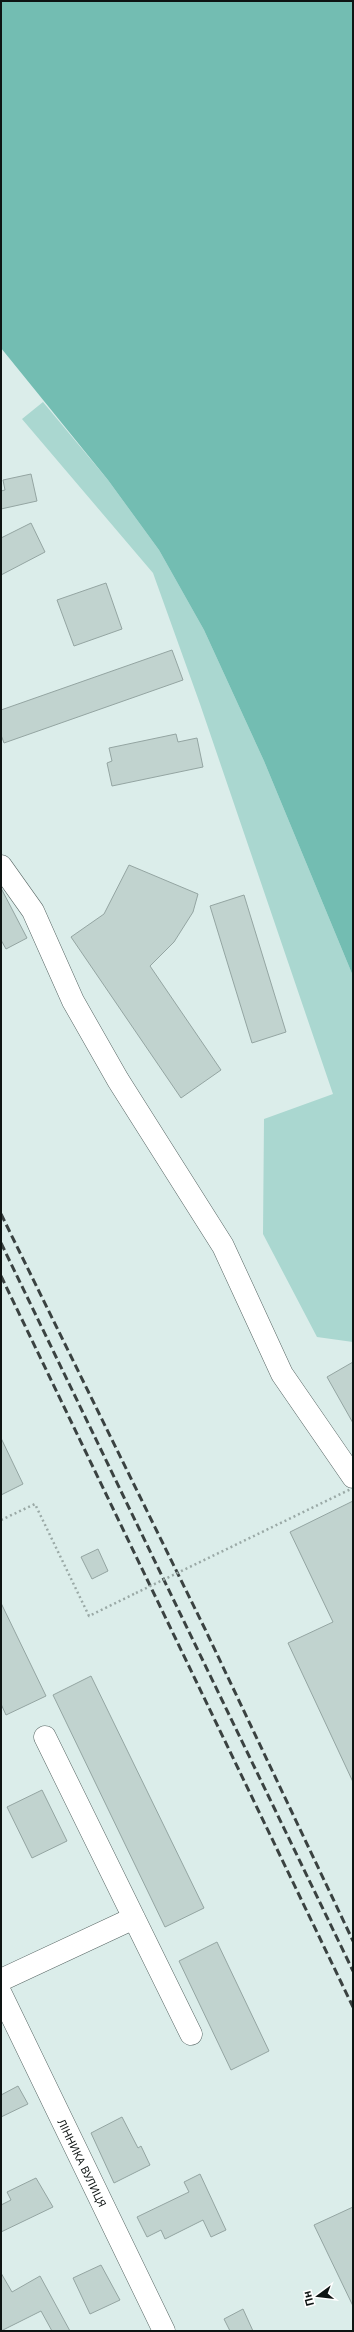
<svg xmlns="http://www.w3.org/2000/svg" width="354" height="2332" font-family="'Noto Sans',sans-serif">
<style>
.green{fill:#aad7d0}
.water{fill:#73bdb2}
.building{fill:#c1d3cf;stroke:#94a5a2}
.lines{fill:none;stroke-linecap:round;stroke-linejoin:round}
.minor-casing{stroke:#576664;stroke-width:23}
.path{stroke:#9aa9a6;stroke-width:2.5;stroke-dasharray:2 3;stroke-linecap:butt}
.minor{stroke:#fff;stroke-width:22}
.rail{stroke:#3a4241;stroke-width:3;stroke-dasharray:8 4;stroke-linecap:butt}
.path-bridge{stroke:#9aa9a6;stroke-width:2.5;stroke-dasharray:2 3;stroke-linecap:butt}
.labels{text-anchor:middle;stroke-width:3;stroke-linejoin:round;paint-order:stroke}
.street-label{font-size:11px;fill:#0e1413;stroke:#fff}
</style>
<rect width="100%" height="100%" fill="#dbedea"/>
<path class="green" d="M43,402L108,480L159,550L204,630L264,761L353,976V1342L317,1337L263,1234L264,1119L333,1094L200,704L153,573L22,419Z"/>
<path class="water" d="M1,1H353V976L264,761L204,630L159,550L108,480L1,348Z"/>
<path class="building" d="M31,474L37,501L1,509V491L5,490L3,480Z
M31,523L45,552L1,575V538Z
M106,583L122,629L74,646L57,600Z
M172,650L183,680L4,743L1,735V710Z
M176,734L178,742L197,738L203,767L112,786L107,763L112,761L109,748Z
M129,865L198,894L193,912L174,942L150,966L221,1070L181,1098L71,937L104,914Z
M1,888L27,938L6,949L1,940Z
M244,895L286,1032L252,1043L210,906Z
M353,1362V1423L327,1377Z
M1,1438L23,1484L1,1495Z
M353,1501V1782L288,1643L333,1622L290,1532Z
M98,1549L108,1571L92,1579L81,1557Z
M1,1603L46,1696L6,1715L1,1704Z
M91,1676L204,1908L165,1927L53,1695Z
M42,1790L67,1841L32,1858L7,1807Z
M217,1942L269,2051L231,2070L179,1961Z
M18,2086L28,2104L1,2117V2095Z
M122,2117L138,2148L141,2146L150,2165L114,2183L91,2133Z
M200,2174L226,2230L211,2237L203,2220L165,2239L161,2230L147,2237L137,2217L189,2192L184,2182Z
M36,2178L53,2207L1,2232V2205L11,2200L7,2192Z
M353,2207V2306L314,2225Z
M101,2265L120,2300L90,2314L73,2278Z
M1,2273L12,2292L40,2276L70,2331H52L41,2311L1,2331Z
M243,2309L253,2331H230L224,2319Z"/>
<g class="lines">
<g class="minor-casing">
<path id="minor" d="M1,866L33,911L73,1001L118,1080L223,1246L282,1374L353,1477
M45,1737L191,2034
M1,1980L134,1918
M1,1994L164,2331"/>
</g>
<path class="path" d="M1,1520L35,1504L89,1616L136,1593"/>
<use href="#minor" class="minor"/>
<path class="rail" d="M1,1214L205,1629L353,1941
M1,1243L353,1971
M1,1276L353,2007"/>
<path class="path-bridge" d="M136,1593L353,1488"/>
</g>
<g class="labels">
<g class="street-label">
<text transform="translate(82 2163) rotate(64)" y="4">ЛІННИКА ВУЛИЦЯ</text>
</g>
</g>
<rect width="354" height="2332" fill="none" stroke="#0e1413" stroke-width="4"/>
<g transform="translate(318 2296) rotate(255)" stroke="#ffffff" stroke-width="3" paint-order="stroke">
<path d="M0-3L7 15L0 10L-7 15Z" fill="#0e1413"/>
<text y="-6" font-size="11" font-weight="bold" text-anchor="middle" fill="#0e1413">Пн</text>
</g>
</svg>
